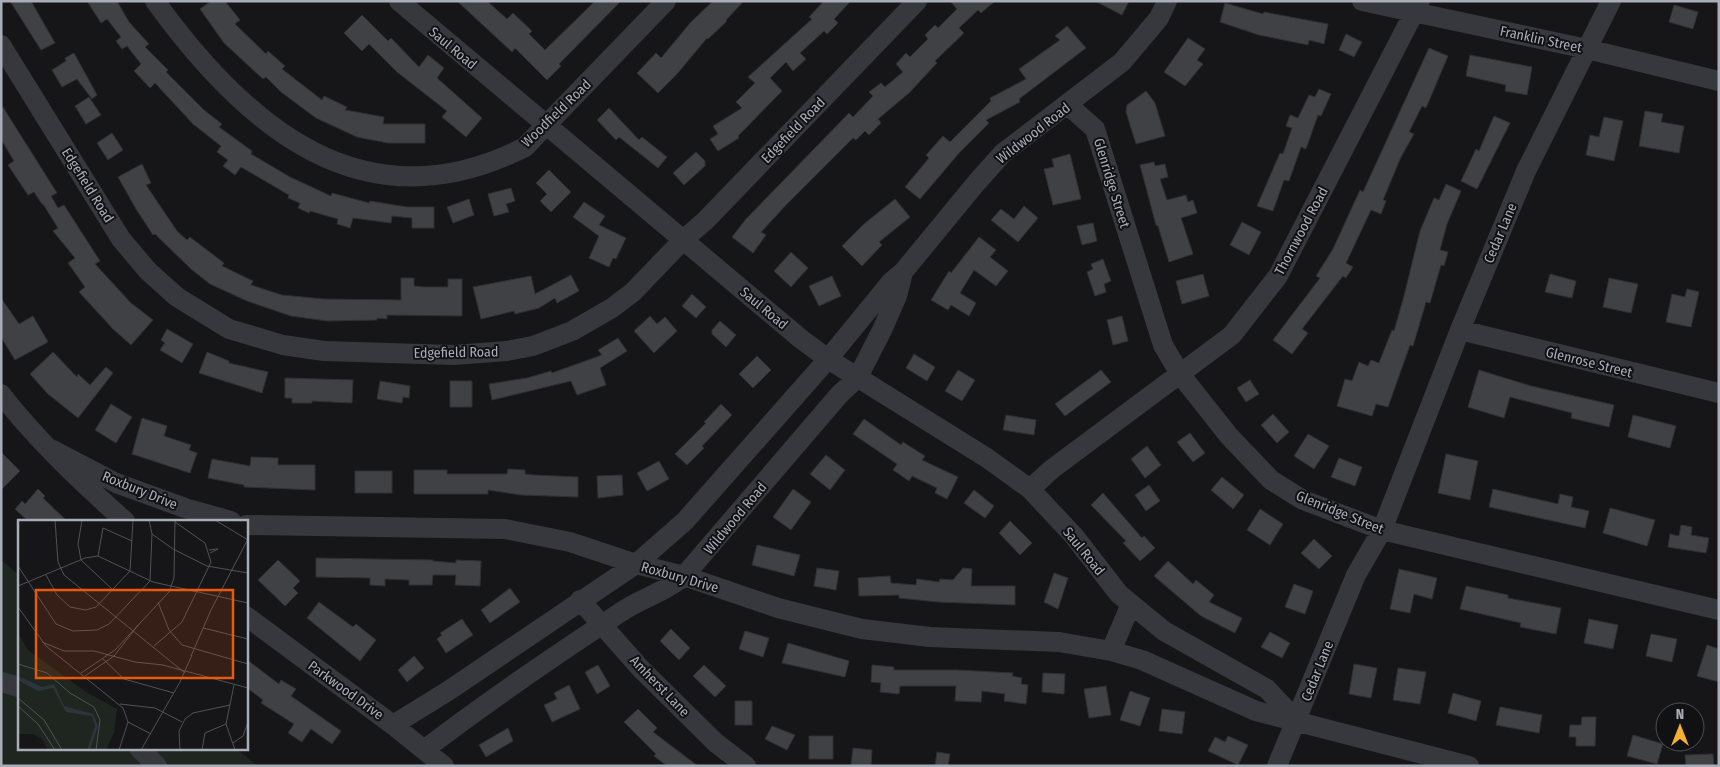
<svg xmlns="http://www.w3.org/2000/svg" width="1720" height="767" font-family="'Fira Sans Condensed',sans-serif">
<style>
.green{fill:#1e261f}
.building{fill:#404145;stroke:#303034}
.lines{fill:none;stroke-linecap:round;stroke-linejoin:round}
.minor{stroke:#37383d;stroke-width:20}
.labels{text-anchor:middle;stroke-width:4;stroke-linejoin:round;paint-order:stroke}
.street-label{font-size:14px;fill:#a8adb8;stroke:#111113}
.inset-road{fill:none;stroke:#505258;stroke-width:1}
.view{fill:#e8590c;fill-opacity:0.15;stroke:#e8590c;stroke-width:2.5}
.inset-edge{fill:none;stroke:#a8adb8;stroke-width:2.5}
</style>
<rect width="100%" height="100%" fill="#161618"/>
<path class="green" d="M1,560L19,575V748H235L258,766H1Z"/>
<path class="building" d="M10,1H31L55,43L41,50Z
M87,1H117L129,22L149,44L145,47L168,70L166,72L204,110L222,124L219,127L252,151L251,154L290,177L331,196L332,193L369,203L370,201L407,207H434V228H412V218L392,216L391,223L353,218L350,228L337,224L338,219L310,211L309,213L298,208L300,203L288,198L289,195L241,167L235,175L223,166L228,160L217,152L221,146L193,124L155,83L150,88L134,71L141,64L127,46L122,49L116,41L121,37L107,19L101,23Z
M211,1H225L240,20L235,24L266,54L268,51L285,66L282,69L322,100L324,96L347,107L345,110L384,117L383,124H425V143H388L357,137L316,118L281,92L266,77L263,79L224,43L200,9Z
M457,1H487L507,19L513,13L532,31L529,34L545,50L595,1H621L559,64L561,66L547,80L515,48L512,52Z
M713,1H744L726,20L727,21L708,39L707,38L677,74L658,93L637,73L656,53L661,58L691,22Z
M824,1H851L834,19L838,23L827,34L824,31L800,53L806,59L793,71L786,62L770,78L782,91L738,136L739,138L718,151L710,139L718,134L713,126L742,108L736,102L755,83L748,77L812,19L809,17Z
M950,1H995L981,13L978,10L959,28L964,33L935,61L937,63L909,93L878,119L881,123L869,135L865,131L856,140L853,138L788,203L761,232L766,235L753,253L732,237L746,219L849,113L853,117L873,96L869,92L881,83L885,87L903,72L896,64L906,53L910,57L928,39L925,35L935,25L938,28L957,9Z
M1095,1H1129L1122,15Z
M1225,3L1263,14L1264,12L1328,24L1324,44L1309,40L1308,45L1259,35L1220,22Z
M1674,5L1698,12L1693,29L1669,22Z
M362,15L388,41L391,38L419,67L428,55L444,68L437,78L482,118L466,137L442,117L447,111L397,72L369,44L362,51L344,33Z
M1067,26L1086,48L1019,99L1020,102L986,120L989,123L960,152L920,199L905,187L929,158L926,155L943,136L950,142L991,101L990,98L1026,79L1019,69L1060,40L1055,36Z
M1346,34L1362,42L1354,57L1339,50Z
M1188,38L1205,49L1197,60L1203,64L1185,86L1164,72Z
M1429,48L1448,56L1426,108L1422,106L1409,132L1414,134L1401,157L1383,200L1386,201L1381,214L1371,210L1346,263L1353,267L1346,278L1343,276L1302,329L1308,333L1292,354L1273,340L1320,278L1316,276L1333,249L1360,190L1363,192Z
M74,53L97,95L92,99L77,79L62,87L52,70L66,61L65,58Z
M1470,55L1532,67L1527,95L1505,91L1506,85L1466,76Z
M1319,89L1331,94L1321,116L1318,115L1306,149L1301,147L1289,181L1284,180L1273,211L1257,206L1280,153L1283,154L1292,128L1286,126L1290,115L1298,118L1309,95L1315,97Z
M1146,91L1155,103L1165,136L1136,144L1126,112L1127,105Z
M89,97L101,115L86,124L75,106Z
M1,104L57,193L51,196L58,208L64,205L100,261L95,264L131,303L153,320L131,345L113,329L79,292L85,287L68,263L75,258L53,231L58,228L43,204H42L34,192L28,195L8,165L14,161L1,139Z
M609,108L639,140L642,137L667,157L658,168L619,137L616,140L597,120Z
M1645,111L1663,114L1661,122L1684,126L1679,153L1639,146Z
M1494,116L1510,123L1477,189L1461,181L1476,149L1479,151Z
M1604,117L1623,121L1614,161L1586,155L1590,135L1599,137Z
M112,133L123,150L108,160L97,143Z
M696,152L705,161V166L684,185L673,173Z
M1070,154L1081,199L1053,205L1044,169L1054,167L1052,159Z
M1154,162L1155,166L1165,164L1168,177L1160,179L1167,200L1186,195L1188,202L1193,200L1197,213L1181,218L1193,254L1169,262L1158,226L1156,225L1140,165Z
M142,164L151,183L146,185L177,231L187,240L190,237L224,263L222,266L253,281L251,285L282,295L323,299L401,300V278H414V286L425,287H448V279H462V316L387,315V319L377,318V320L327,321L291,316L247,301L210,284L191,269L155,234L153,235L136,209L118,177Z
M549,170L571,192L551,212L540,201L547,194L536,183Z
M1446,184L1461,191L1447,224L1440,250L1448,252L1444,266L1441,265L1430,303L1426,302L1413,346L1410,345L1388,407L1376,404L1372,416L1337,406L1345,379L1352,381L1359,362L1368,366L1371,360L1379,363L1392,330L1394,331L1404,296L1420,231L1434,198L1439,200Z
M511,188L515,201L506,204L509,212L494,216L488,194Z
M469,199L474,215L453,223L447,207Z
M895,199L910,217L879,242L882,245L862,266L842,246L864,224Z
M584,202L605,216L599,225L626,238L616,259L613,258L609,267L589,258L599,236L573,217Z
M1024,206L1038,218L1018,242L991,220L1001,209L1014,219Z
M1242,222L1261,232L1249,255L1230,245Z
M1093,223L1097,241L1082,245L1077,226Z
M979,237L996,250L990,257L1008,271L996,286L974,270L960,293L976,303L969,316L951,305L948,310L931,300L949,271L951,273Z
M791,252L808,268L791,287L774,271Z
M1103,259L1111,281L1104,284L1106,292L1095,296L1087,272L1093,269L1091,264Z
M1203,274L1209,296L1182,304L1176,281Z
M1550,274L1576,281L1572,298L1545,292Z
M571,275L579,291L557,303L555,298L539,308L515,314L514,311L481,319L473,287L531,276L535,294Z
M832,276L841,296L819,306L809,286Z
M1609,278L1638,284L1631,313L1603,307Z
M1687,289L1699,292L1691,327L1666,322L1672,294L1685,297Z
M692,294L706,307L696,318L682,306Z
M1,298L19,324L33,316L48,342L15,360L1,337Z
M650,316L657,324L665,317L677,331L654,353L634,331Z
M1122,316L1128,341L1113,345L1107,320Z
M720,321L736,335L726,347L712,334V330Z
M167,329L193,344L182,363L160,350L165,343L161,340Z
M618,338L627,351L600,368L606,385L577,395L571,381L492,400L489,384L527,378L551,371L552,373L602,355L598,350Z
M53,352L77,377L78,374L90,385L106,367L113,373L78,418L48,394L30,374Z
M207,352L229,361V363L268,372L262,393L199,373Z
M914,354L935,367L927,381L906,368Z
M757,356L771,370L753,388L739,374Z
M958,370L975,380L962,401L945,391Z
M1101,370L1111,382L1065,416L1055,404Z
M1479,370L1531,386L1614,405L1609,427L1571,418L1572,413L1510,397L1504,418L1468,407Z
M285,378L353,380L352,403L312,401V403H292V398H285Z
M1250,380L1259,394L1246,402L1237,388Z
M380,381L410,386L409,398L403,397L402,403L377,399Z
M450,381H472V407H450Z
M111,404L132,417L116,443L95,430Z
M721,404L732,415L702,446L704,448L687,465L675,454L706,423L704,422Z
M1273,414L1289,432L1277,443L1261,425Z
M1006,415L1036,420L1034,435L1003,430Z
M1633,415L1676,426L1670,448L1628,437Z
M142,418L167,426L164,436L191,445L189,450L197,453L190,473L132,454Z
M864,419L901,445L903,442L925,456L922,460L958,477L947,499L935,493L937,488L912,476L909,481L893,470L897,464L853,434Z
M1190,433L1205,453L1193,462L1177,442Z
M1308,434L1329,446L1314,469L1294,456Z
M1147,446L1161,465L1145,478L1131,459Z
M1,452L20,471L1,490Z
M1446,454L1478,461L1470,500L1438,493Z
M826,455L845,470L830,490L810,474Z
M251,457L278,458V465H315V490L244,487V485L208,478L212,459L250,466Z
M1339,458L1362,467L1355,486L1331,477Z
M659,461L669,479L647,491L637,473Z
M508,469L525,470V474L534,475L578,477V497L521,495L488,490V494H414V470H447V474H507Z
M355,471H392V493H355Z
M622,475L623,495L598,498L597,476Z
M1222,477L1244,495L1233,509L1211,490Z
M1149,485L1160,501L1146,511L1135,495Z
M38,489L45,496L43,498L67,521H28L15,509L22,501L25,504Z
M793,489L811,502L791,530L773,517Z
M1493,489L1558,504L1560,494L1573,497L1571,507L1589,511L1585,528L1489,507Z
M974,490L994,506L985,518L964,503Z
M1103,493L1142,538L1144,536L1155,548L1140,561L1123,543L1126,541L1091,505Z
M1610,508L1655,520L1647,546L1603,533Z
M1260,509L1283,524L1270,545L1247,530Z
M1010,521L1032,543L1020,555L999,533Z
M1681,525L1692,527L1691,535L1709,538L1706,553L1668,547L1670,534L1679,536Z
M1314,539L1332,556L1319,569L1301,553Z
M757,545L800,555L794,576L752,565Z
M316,558L433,560V561L456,563V560L481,561L480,586L455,585L456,575H433L432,585H409V580L385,579V586L370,585V578L316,577Z
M278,560L300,581L293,588L298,593L285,606L258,580Z
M1168,561L1193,584L1196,580L1214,595L1209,602L1242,618L1235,633L1201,616L1154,576Z
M817,568L839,571L836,590L814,586Z
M963,568L972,569L971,586H1015V605L938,602L899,598V595L859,596L858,578L890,576L891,583L916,585L917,579L939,582L940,579L953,580Z
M1399,569L1437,578L1432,599L1414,594L1410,613L1390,609Z
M1054,573L1068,578L1058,609L1044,602Z
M1294,584L1313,591L1305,614L1285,607Z
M1466,586L1508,595V598L1561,608L1556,634L1520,627L1521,623L1460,609Z
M510,588L520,602L490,623L481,610Z
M319,602L353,627L356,624L376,640L360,661L307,618Z
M462,619L473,635L446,653L437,639L442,635L440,633Z
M1589,619L1618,625L1613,649L1584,643Z
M671,629L690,648L679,660L660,641Z
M745,631L769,638L763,657L739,649Z
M1270,632L1290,643L1282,658L1261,647Z
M1651,634L1677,639L1672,662L1646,656Z
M788,643L849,661L845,677L782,663Z
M1707,645L1719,649V682L1697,676Z
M414,656L424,668L407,682L398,670Z
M246,659L279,684L281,680L296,689L291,696L341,731L332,744L311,729L302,742L288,733L294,724L261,703L263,700L246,687Z
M1354,664L1377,668L1371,698L1349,694Z
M598,665L610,686L597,694L585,672Z
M704,665L726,686L715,697L693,676Z
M872,665L894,667V670H957L1013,673L1012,676L1022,678L1021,684L1028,685L1026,704L1004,701L1005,694L982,691L981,702L955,701L956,686H900L899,694L880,692L881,683L871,682Z
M1398,668L1426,672L1420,704L1393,700Z
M1043,673L1065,674L1064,694L1042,692Z
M569,685L580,709L552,722L544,705L557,699L554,693Z
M1106,686L1111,715L1089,718L1084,689Z
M1130,691L1150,698L1140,726L1120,720Z
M1453,693L1481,701L1476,721L1448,713Z
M735,701H752V725H735Z
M1500,707L1542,715L1539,733L1496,725Z
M638,709L657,728L653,732L698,766H667L654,756L656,754L624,722Z
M1162,709L1185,712L1182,734L1159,731Z
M1582,717H1596L1595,746H1576V737H1569L1570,725H1581Z
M772,726L795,735L787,750L765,739Z
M508,728L513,741L486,757L479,745Z
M1633,735L1663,744L1657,764L1627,756Z
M809,736H833V759H809Z
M1228,736L1248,745L1238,765L1208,751L1215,737L1225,742Z
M853,748L872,750L871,766L851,765Z
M937,752L950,754L948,766H935Z
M1713,754L1714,766H1686L1685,755Z"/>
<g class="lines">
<path class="minor" d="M155,1C246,127 364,229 525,147L666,1
M399,1L801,339L828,359L987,458L1030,489L1074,536L1119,594L1164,631L1267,689L1297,721
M1362,1L1587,49L1719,81
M1,45L121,239L148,271L177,297L229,329L283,345L324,351L454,355L507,351L533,346L572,331L612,308L633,292L683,240L705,221L917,1
M1068,105L1095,129L1163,345L1180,374L1229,436L1271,480L1303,500L1382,530L1719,610
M1460,330L1719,393
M1,394C35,438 83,484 125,521
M53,450L116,483L185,508L231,521
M1030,489L1052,469L1232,335L1278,276L1420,1
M246,525L505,529L570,542L636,564L684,576L778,608L862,629L930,637L1059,642L1111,651L1142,660L1256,711L1469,766
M580,600L641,669L716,743L746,766
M246,616L393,725L444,766
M1111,651L1131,604
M1,682L19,687
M393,725L448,691L636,564L685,521L828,359L891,282L903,272L977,182L1003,153L1122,62L1159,18L1167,1
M139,748L157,766
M424,750C488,701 554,656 621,612C641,598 666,592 684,576L839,395L858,377L882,330L897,296L903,272
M1277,766L1356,575L1382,530L1460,330L1526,171L1611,1"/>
</g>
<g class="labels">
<g class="street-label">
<text transform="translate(1541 39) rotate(12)" y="5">Franklin Street</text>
<text transform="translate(453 48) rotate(40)" y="5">Saul Road</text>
<text transform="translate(556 113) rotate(-44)" y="5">Woodfield Road</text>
<text transform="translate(793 130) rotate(-46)" y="5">Edgefield Road</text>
<text transform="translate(1033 133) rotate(-38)" y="5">Wildwood Road</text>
<text transform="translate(1112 183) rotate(73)" y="5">Glenridge Street</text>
<text transform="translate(88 185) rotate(58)" y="5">Edgefield Road</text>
<text transform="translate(1301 231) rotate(-62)" y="5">Thornwood Road</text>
<text transform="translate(1500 233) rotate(-67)" y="5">Cedar Lane</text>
<text transform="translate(764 308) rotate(40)" y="5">Saul Road</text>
<text transform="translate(456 352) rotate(-1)" y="5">Edgefield Road</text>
<text transform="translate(1589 362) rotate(14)" y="5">Glenrose Street</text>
<text transform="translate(140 490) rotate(22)" y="5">Roxbury Drive</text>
<text transform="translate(1340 512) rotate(22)" y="5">Glenridge Street</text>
<text transform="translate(735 518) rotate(-50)" y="5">Wildwood Road</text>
<text transform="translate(1084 551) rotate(51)" y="5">Saul Road</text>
<text transform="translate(680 577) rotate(16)" y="5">Roxbury Drive</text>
<text transform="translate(1317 671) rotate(-68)" y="5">Cedar Lane</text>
<text transform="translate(660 686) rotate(46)" y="5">Amherst Lane</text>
<text transform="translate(346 690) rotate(36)" y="5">Parkwood Drive</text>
</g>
</g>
<g transform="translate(18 520)">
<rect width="230" height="230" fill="#161618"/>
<path d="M0,113L10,130L68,172L99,189L96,213L88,230H30L24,219L15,214H0Z" fill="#1e261f"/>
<path d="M0,156L24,167L36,164L46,186L75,194L80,206L72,230H69L77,206L74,196L48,192L35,168L20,171L0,160Z" fill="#2c353c"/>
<path class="inset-road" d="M37,0L40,42L46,55L167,153M64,0L60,24L63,40L95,70M131,0L134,14L155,29L189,46L230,53M197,0L230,20M191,30L200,29L192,33M80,36L85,8L114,21M0,46L38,104L55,111L79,110L91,104L132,61L134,14M28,55L39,75L52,87L68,90L78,87L112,51L115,0M0,66L67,38L80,36L135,62L230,83M140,82L151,110L164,125L230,144M0,87L28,126L105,188L110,202L101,230M185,108L230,119M24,122L46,131H76L117,142L145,145L230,168M136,126L164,102L193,42L187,23L157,2M173,136L193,90L230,19M85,139L106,159L156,173M0,144L29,153L52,173L76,187L82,200L78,230M63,153L97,130L151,72L156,58L157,0M67,156L96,136L121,104M216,165L208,204L217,230M0,178L26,200L44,230M102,184L137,188L164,202M0,186L20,204L37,230M110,202L133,214M215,223L225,216L230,202M123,230L162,162L174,135M162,230L161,211L167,199L175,193L212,185M184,230L187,213L208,204"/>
<path class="view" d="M18,70H215V158H18Z"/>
<rect width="230" height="230" class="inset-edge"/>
</g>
<rect width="1720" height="767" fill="none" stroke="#a8adb8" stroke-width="5"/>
<g transform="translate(1680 727)"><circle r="24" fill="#111113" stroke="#4d4f55"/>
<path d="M0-4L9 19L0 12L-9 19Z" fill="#f2b134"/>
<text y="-8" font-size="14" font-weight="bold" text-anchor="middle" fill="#a8adb8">N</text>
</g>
</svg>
